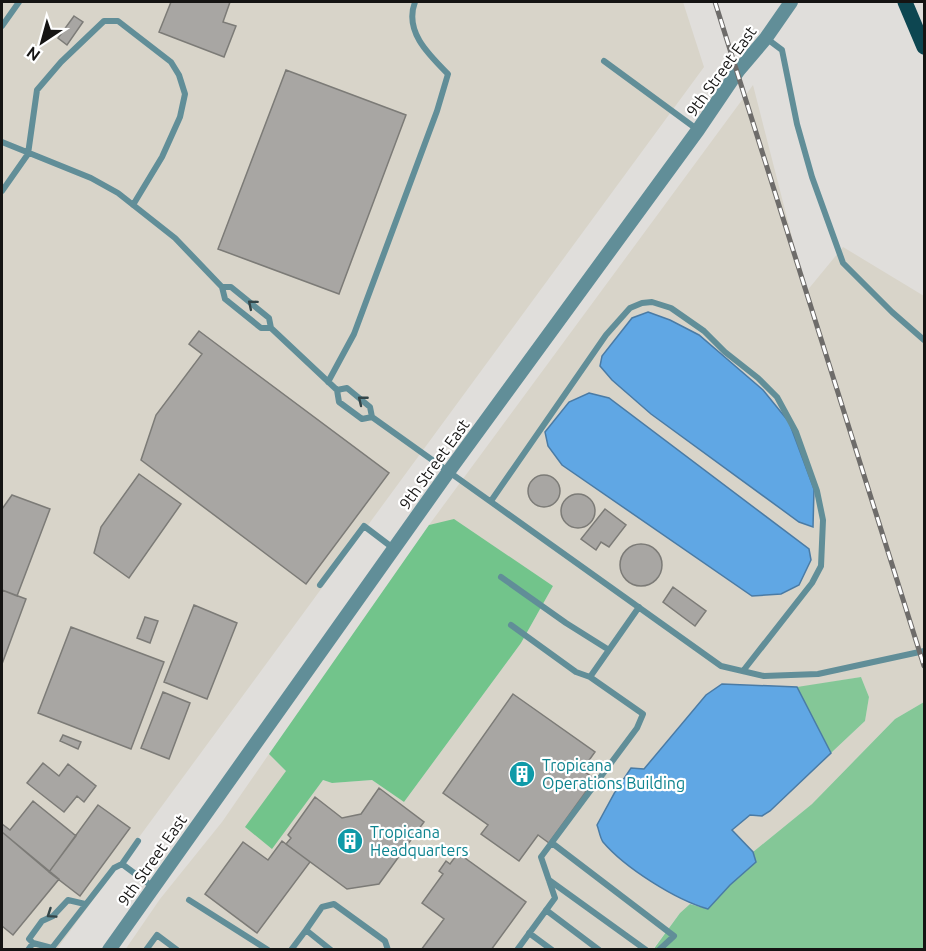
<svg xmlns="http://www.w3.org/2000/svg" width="926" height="951" font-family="Ubuntu,sans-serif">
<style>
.built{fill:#d8d4c9;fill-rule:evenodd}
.green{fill:#84c797}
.forest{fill:#72c48b}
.water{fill:#60a7e4;stroke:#4a7ba5;stroke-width:1.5}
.building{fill:#a8a6a3;stroke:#7c7b77;stroke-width:1.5}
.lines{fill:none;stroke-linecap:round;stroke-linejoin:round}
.service{stroke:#618e98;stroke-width:6}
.tertiary{stroke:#618e98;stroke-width:14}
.primary{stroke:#0d4651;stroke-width:15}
.rail-casing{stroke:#6e6c6a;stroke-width:5}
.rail{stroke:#fff;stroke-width:3;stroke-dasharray:9;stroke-linecap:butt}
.oneway{stroke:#334548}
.labels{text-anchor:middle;stroke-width:4.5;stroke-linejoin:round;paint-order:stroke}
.street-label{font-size:16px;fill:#151413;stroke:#fff}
.culture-label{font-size:16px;fill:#0d838f;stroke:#fff;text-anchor:start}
</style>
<rect width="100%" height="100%" fill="#e0dedb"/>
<path class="built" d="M2,2H683L704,67L57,949L2,950Z
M753,85L806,292L843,247L924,296V702L895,719L812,804L753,852L732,830L750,815H762L770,811L865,721L869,697L861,677L802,687L722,684L706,695L643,769L671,894L690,904L680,913L653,949L125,950L160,899L222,822L269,754L286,771L272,848L323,780L332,783L372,780L404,802L521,643L553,586L454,520L429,525ZM609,348L813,526L799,522L630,397L600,366L602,356ZM569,402L586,480L562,465L545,432Z"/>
<path class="green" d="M861,677L869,697L865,721L831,753L797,687Z
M924,702V949L653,950L680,913L690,904L708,909L729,885L755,862L753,852L812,804L895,719Z"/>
<path class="forest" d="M454,519L553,586L521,643L404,802L372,780L332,783L323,780L272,849L245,827L286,771L269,754L429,525Z"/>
<path class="water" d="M648,312L670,320L699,335L763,390L789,422L814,489L813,527L799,522L651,414L612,380L600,366L602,356L632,318Z
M589,393L609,398L809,549L811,560L799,585L781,594L752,596L562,465L548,446L545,432L569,402Z
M722,684L797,687L831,753L770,811L762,816L750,815L732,830L753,852L756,862L730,885L708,909C676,900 625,868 603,842C600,838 599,830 597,825L615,792L631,768L644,769L706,695Z"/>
<path class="building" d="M171,2H230L223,22L236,26L224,57L159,32Z
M74,16L83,22L67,45L58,38Z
M286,70L406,115L339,294L218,249Z
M199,331L389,473L306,584L141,460L156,415L202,354L189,344Z
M139,474L181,504L129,578L94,553L101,527Z
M528 491a16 16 0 1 1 32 0a16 16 0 1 1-32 0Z
M561 511a17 17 0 1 1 34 0a17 17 0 1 1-34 0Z
M12,495L50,509L17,596L2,590V509Z
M605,509L626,525L609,547L601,542L596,550L581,539Z
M620 565a21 21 0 1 1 42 0a21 21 0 1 1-42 0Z
M673,587L706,611L695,626L663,602Z
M2,590L26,599L2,664Z
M194,605L237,623L207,699L164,682Z
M145,617L158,621L150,643L137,638Z
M71,627L164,662L131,749L38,713Z
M163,692L190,703L169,759L141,748Z
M513,694L595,752L582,770L595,779L549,843L538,835L519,861L481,834L488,825L443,793Z
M63,735L81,742L78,749L60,741Z
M43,763L59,776L68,764L96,786L84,802L77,796L64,812L27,783Z
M379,788L424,822L379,884L347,889L286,844L291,838L288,835L315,797L342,818L361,814Z
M33,801L76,836L49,872L2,832V824L10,830Z
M98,805L130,828L80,896L49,872Z
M2,832L59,879L13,935L2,926Z
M282,841L310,862L257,933L205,894L243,842L268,860Z
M458,853L526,902L491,950H421L444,919L422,903L443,874L439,871L446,861L450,864Z"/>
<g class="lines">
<path class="service" d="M2,26L19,2
M766,38L782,50L797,124L812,177L843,263L892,312L924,340
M604,61L698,130
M2,142L91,178L118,193L175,238L222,287L225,299L261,328H271L269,318L231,287H222
M2,191L28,154L37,90L61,62L104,21H118L171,62L179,75L185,94L180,117L162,157L133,205
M271,328L337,390L339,402L362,419L372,417L370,407L347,388L337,390
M328,382L354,334L437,111L448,74C428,54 404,31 415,2
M372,417L721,666L764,676L818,674L924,651
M491,501L606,335L630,308L642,303L652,302L671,308L704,331L725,352L758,378L777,397L796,432L817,491L823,520L821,566L812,583L743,671
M501,577L566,623L609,650
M320,585L364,526L393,548
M511,625L576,672L590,677
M552,843L674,936L659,950
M122,864L153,887
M549,880L646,950
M189,900L268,950
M546,910L599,950
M306,930L322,907L334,904L385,941L388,950
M529,933L552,950
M33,943L29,939L42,921L53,916L68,900L85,904
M28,950L33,943L52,948L114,868L122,864L138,841
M146,950L157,935L177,950
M291,950L306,930L331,950
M517,950L555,898L541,857L637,728L643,714L590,677L639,607"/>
<path class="tertiary" d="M109,950L449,471L698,130L738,71L766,38L791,2"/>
<path class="primary" d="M905,2L924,47"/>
<g class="rail-casing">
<path id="rail" d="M715,2L924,666"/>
</g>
<use href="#rail" class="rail"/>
</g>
<defs><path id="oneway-chevron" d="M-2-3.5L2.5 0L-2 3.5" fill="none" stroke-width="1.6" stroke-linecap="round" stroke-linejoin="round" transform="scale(1.5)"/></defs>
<g class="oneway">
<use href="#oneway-chevron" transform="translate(252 304) rotate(-140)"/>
<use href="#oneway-chevron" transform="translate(362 400) rotate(-141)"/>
<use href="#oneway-chevron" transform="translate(51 914) rotate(146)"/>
</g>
<defs>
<g id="building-disc" transform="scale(1.35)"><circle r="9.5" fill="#0f9aa8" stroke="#fff"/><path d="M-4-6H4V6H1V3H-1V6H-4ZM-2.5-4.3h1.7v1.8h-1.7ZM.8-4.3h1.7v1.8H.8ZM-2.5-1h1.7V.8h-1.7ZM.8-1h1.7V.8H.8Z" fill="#fff"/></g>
</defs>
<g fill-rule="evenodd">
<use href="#building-disc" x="522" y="774"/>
<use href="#building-disc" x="350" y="841"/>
</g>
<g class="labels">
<g class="street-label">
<text transform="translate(721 71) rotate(-54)" y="6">9th Street East</text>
<text transform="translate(434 464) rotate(-54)" y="6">9th Street East</text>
<text transform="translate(152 860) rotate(-55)" y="6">9th Street East</text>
</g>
<g class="culture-label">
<text x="542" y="771">Tropicana<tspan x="542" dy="18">Operations Building</tspan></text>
<text x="370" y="838">Tropicana<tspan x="370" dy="18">Headquarters</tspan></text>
</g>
</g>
<rect width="926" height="951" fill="none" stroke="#151413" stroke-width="6"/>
<g transform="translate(42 42) rotate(216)" stroke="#ffffff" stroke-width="4.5" paint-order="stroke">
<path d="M0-4.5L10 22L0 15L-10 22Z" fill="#151413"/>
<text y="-9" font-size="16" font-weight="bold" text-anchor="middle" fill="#151413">N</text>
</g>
</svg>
